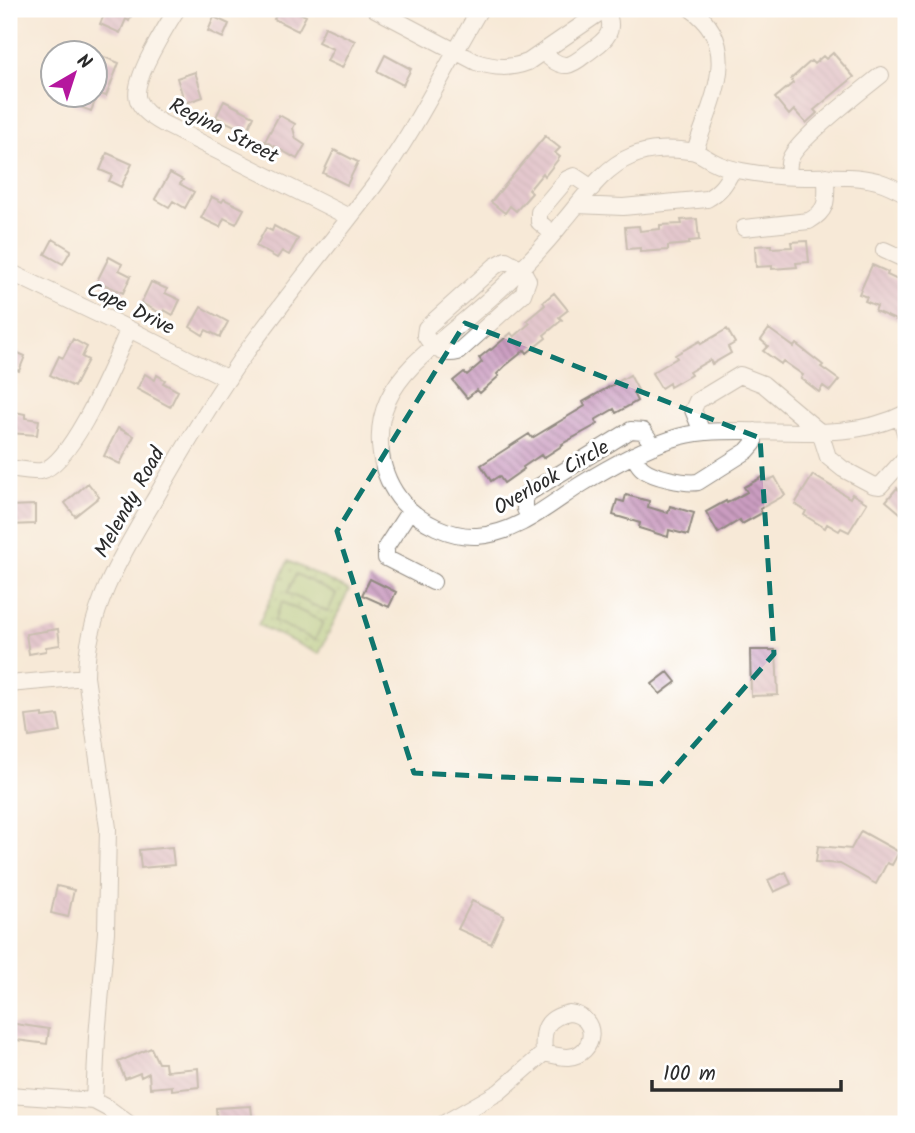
<svg xmlns="http://www.w3.org/2000/svg" width="915" height="1133" font-family="Kalam,sans-serif">
<style>
.park{fill:url(#park-dots);stroke:#667a50;stroke-width:2}
.garden{fill:#a0c874;stroke:#667a50;stroke-width:2}
.building{fill:url(#building-back-hatch)}
.lines{fill:none;stroke-linecap:round;stroke-linejoin:round}
.minor-casing{stroke:#918a81;stroke-width:18}
.minor{stroke:#fff;stroke-width:16}
.marked{fill:none;stroke:#0f766e;stroke-width:5;stroke-dasharray:14 9;stroke-linejoin:round}
.labels{text-anchor:middle;stroke-width:6;stroke-linejoin:round;paint-order:stroke}
.street-label{font-size:21px;fill:#2b2b2b;stroke:#fff}
</style>
<defs>
<pattern id="park-dots" width="8" height="8" patternUnits="userSpaceOnUse" patternTransform="scale(1.75)"><rect width="8" height="8" fill="#a0c874"/><path d="M2 2h.1M6 6h.1" fill="none" stroke="#83a35f" stroke-width="1.8" stroke-linecap="round"/></pattern>
<pattern id="building-back-hatch" width="6" height="6" patternUnits="userSpaceOnUse" patternTransform="scale(1.75)"><rect width="6" height="6" fill="#cb9dc1"/><path d="M-1 5l2 2M0 0l6 6M5-1l2 2" fill="none" stroke="#a5809d"/></pattern>
</defs>
<rect width="100%" height="100%" fill="#fff"/>
<filter id="ink" filterUnits="userSpaceOnUse"><feTurbulence type="fractalNoise" baseFrequency=".0143" numOctaves="2"/><feDisplacementMap in="SourceGraphic" scale="14" xChannelSelector="R" yChannelSelector="G"/><feConvolveMatrix kernelMatrix="1 2 1 2 8 2 1 2 1" color-interpolation-filters="sRGB"/></filter>
<filter id="wash" filterUnits="userSpaceOnUse"><feTurbulence type="fractalNoise" baseFrequency=".00686" numOctaves="4" result="noise"/><feDisplacementMap in="SourceGraphic" scale="28" xChannelSelector="R" yChannelSelector="G"/><feGaussianBlur stdDeviation="1.57" result="paint"/><feColorMatrix in="noise" values="0 0 0 0 0 0 0 0 0 0 0 0 0 0 0 0 0 1.4 0 .05"/><feComposite in="paint" operator="in"/></filter>
<g filter="url(#wash)">
<rect width="100%" height="100%" fill="#f7e9d7"/>
<path class="park" d="M288,561L349,590L319,654L258,625Z"/>
<path class="garden" d="M296,574L336,594L328,612L287,593Z
M282,602L323,622L315,640L274,621Z"/>
<g id="blocks">
<path class="building" d="M103,9H134L129,21L126,19L120,33L100,24L106,10Z
M279,9H292L306,16L298,31L274,19Z
M214,17L229,24L223,38L208,31Z
M325,27L355,41L342,68L327,61L333,49L318,42Z
M833,53L854,77L814,110L817,113L806,123L794,110L789,115L775,98L793,83L791,79L811,61L814,64L823,56L826,59Z
M97,54L119,63L106,96L94,92V61Z
M385,55L411,69L403,85L377,71Z
M195,72L203,97L185,103L177,78Z
M75,94H98L91,111L72,104Z
M224,101L254,116L247,132L216,117Z
M279,115L295,124L293,128L296,139L305,145L297,159L265,141Z
M545,136L560,148L555,153L560,157L545,176L543,173L529,190L532,193L516,211L510,206L505,213L491,202Z
M334,150L358,162L347,185L323,173Z
M107,153L132,164L121,187L109,181L112,175L100,170Z
M170,173L183,180L180,184L194,192L185,208L173,201L169,207L155,199Z
M212,197L222,202L224,199L244,209L236,224L224,218L220,227L201,218Z
M697,219L699,240L689,241V244L668,246V250L640,252V248L627,249L625,227L639,226L640,231L660,229V225L682,224L681,220Z
M274,226L298,239L289,255L282,251L277,258L256,246L266,228L272,231Z
M53,239L71,250L63,264L45,254Z
M807,241L809,262L796,263L797,267L772,269V266L756,267L755,246L771,245V248L792,247L791,242Z
M109,257L122,264L119,270L131,276L123,293L97,281Z
M872,265L888,272L887,275L906,284V321L899,318L898,321L875,311L877,306L865,301L867,297L859,294Z
M151,282L167,289L165,293L180,300L173,315L164,310L162,314L141,303Z
M554,293L568,310L559,317L562,320L544,335L546,338L527,353L525,350L505,366L497,374L499,376L480,393L477,390L467,398L453,381L464,372L467,375L482,362L479,358L490,349L491,350L511,333L514,337L530,323L527,320L545,305L543,302Z
M201,307L228,322L220,337L206,330L203,335L190,327Z
M727,329L735,343L728,347L731,353L712,364L710,360L689,372L691,375L670,387L669,383L661,388L652,373L677,358L675,355L700,341L701,344Z
M769,329L794,347L796,344L823,365L821,367L839,380L830,391L823,386L819,392L801,378L803,375L783,361L781,364L763,351L768,346L761,340Z
M73,339L87,347L82,357L88,360L74,387L50,375L59,356L63,358Z
M9,349L25,356L19,371L9,367Z
M145,374L155,380L157,375L165,380L163,383L178,391L170,407L137,389Z
M630,375L638,390L633,393L637,401L616,413L614,409L595,420L598,424L562,444L563,445L543,458L541,455L523,467L524,469L504,483L499,476L491,481L481,465L529,434L532,438L585,406L583,402Z
M15,412L25,414V418L39,420L37,435L9,433V416L14,417Z
M118,428L134,436L120,464L104,456Z
M813,475L850,498L852,494L867,503L849,532L841,528L839,531L827,524L825,528L804,515L806,511L795,504Z
M764,476L767,481L775,477L785,495L760,509L762,513L742,524L740,520L718,533L706,512L726,501L727,503L747,492L744,487Z
M88,483L99,497L75,516L65,503Z
M906,483V518L886,501L897,488L900,491Z
M626,495L649,501L648,507L668,513L670,506L694,513L688,535L669,530L668,537L639,528L640,523L613,515L617,500L624,502Z
M35,505V524L9,525V506Z
M370,579L396,592L389,607L362,595Z
M58,629L60,645L46,647V651L29,654L26,634Z
M750,650H776L778,695L751,696Z
M668,672L676,682L660,694L652,684Z
M43,714V717L58,715L61,732L29,737L26,716Z
M861,831L899,852L892,865L887,863L876,884L840,864L816,862L818,846L851,849Z
M172,847L174,865L141,868L139,850Z
M786,872L791,884L774,892L768,880Z
M57,886L74,890L68,917L51,913Z
M472,901L504,916L491,944L458,929Z
M9,1023L49,1029L47,1044L9,1039Z
M151,1048L158,1063H165L166,1071L198,1068L199,1087L172,1090V1086L150,1088L149,1073L141,1077L140,1073L125,1079L118,1062Z
M251,1106L253,1124H217L216,1108Z"/>
</g>
</g>
<g filter="url(#ink)">
<use href="#blocks" fill-opacity="0" stroke="#918a81" stroke-width="2"/>
<g class="lines">
<g class="minor-casing">
<path id="minor" d="M177,9C166,27 131,81 138,100C142,111 153,118 162,123L349,217
M375,9L476,62C495,68 510,69 528,62L605,9
M691,9C744,46 710,103 695,151
M543,52C549,58 558,66 567,65C574,64 581,58 586,54C605,40 617,34 606,9
M788,176C789,171 788,164 790,159C798,139 861,91 881,75
M906,194C897,189 887,184 877,181C854,175 830,177 806,177C785,177 763,175 742,171C731,169 721,166 712,161C704,157 698,151 689,151C670,149 650,148 632,156C602,168 583,199 563,222C550,239 535,255 520,270C499,292 476,311 453,330C429,350 401,371 388,400C373,433 379,475 403,503C421,523 450,537 477,536C516,534 549,505 580,485C609,467 639,450 672,439C694,431 718,431 742,431C797,431 856,439 906,413
M577,205L623,207L707,199C721,191 726,183 733,169
M744,228L809,221C830,209 826,198 826,176
M553,234L539,222V212L567,179L574,176L592,188
M884,250L906,260
M506,260L522,269L528,280L523,294L458,352C442,356 433,348 425,335L426,328L495,266Z
M16,275L129,329L228,379
M900,416L906,436
M702,432L693,410L697,401L740,375L763,384L820,432L828,457L843,469L873,485L880,486L906,457
M633,455C636,460 638,465 643,469C653,477 685,484 698,482L747,451L754,443L755,431
M9,468C16,469 36,472 41,471C73,464 115,359 129,329
M410,510L386,547V558L433,582
M530,518L525,509V495L631,430L643,431L654,446
M9,684L86,677
M569,1013C600,1016 596,1055 568,1057C560,1057 552,1055 544,1053C542,1030 545,1018 569,1013Z
M9,1095L94,1101L109,1109L129,1124
M94,1101L97,1037L106,932L108,828L86,677C86,611 123,552 156,497C182,451 209,406 239,362C282,302 329,245 374,186C415,131 445,68 480,9
M443,1124L499,1092L544,1053"/>
</g>
<use href="#minor" class="minor"/>
</g>
</g>
<path d="M0 0H915V1133H0ZM465,323L760,438L774,654L660,784L414,773L337,531Z" fill="#f7e9d7" fill-opacity=".55" fill-rule="evenodd"/>
<path class="marked" d="M465,323L760,438L774,654L660,784L414,773L337,531Z"/>
<g class="labels">
<g class="street-label">
<text transform="translate(224 130) rotate(27)" y="7">Regina Street</text>
<text transform="translate(131 308) rotate(26)" y="7">Cape Drive</text>
<text transform="translate(551 477) rotate(-30)" y="7">Overlook Circle</text>
<text transform="translate(129 502) rotate(-61)" y="7">Melendy Road</text>
</g>
</g>
<rect width="915" height="1133" fill="none" stroke="#fff" stroke-width="35"/>
<g transform="translate(74 74) rotate(39)"><circle r="33" fill="#ffffff" stroke="#aaaaaa" stroke-width="2"/>
<path d="M0-5L12 26L0 18L-12 26Z" fill="#b5179e"/>
<text y="-10" font-size="19" font-weight="bold" text-anchor="middle" fill="#2b2b2b">N</text>
</g>
<path d="M652 1080v10h189v-10" fill="none" stroke="#2b2b2b" stroke-width="3.5"/>
<text x="663" y="1080" font-size="21" fill="#2b2b2b" stroke="#ffffff" stroke-width="5" paint-order="stroke">100 m</text>
</svg>
